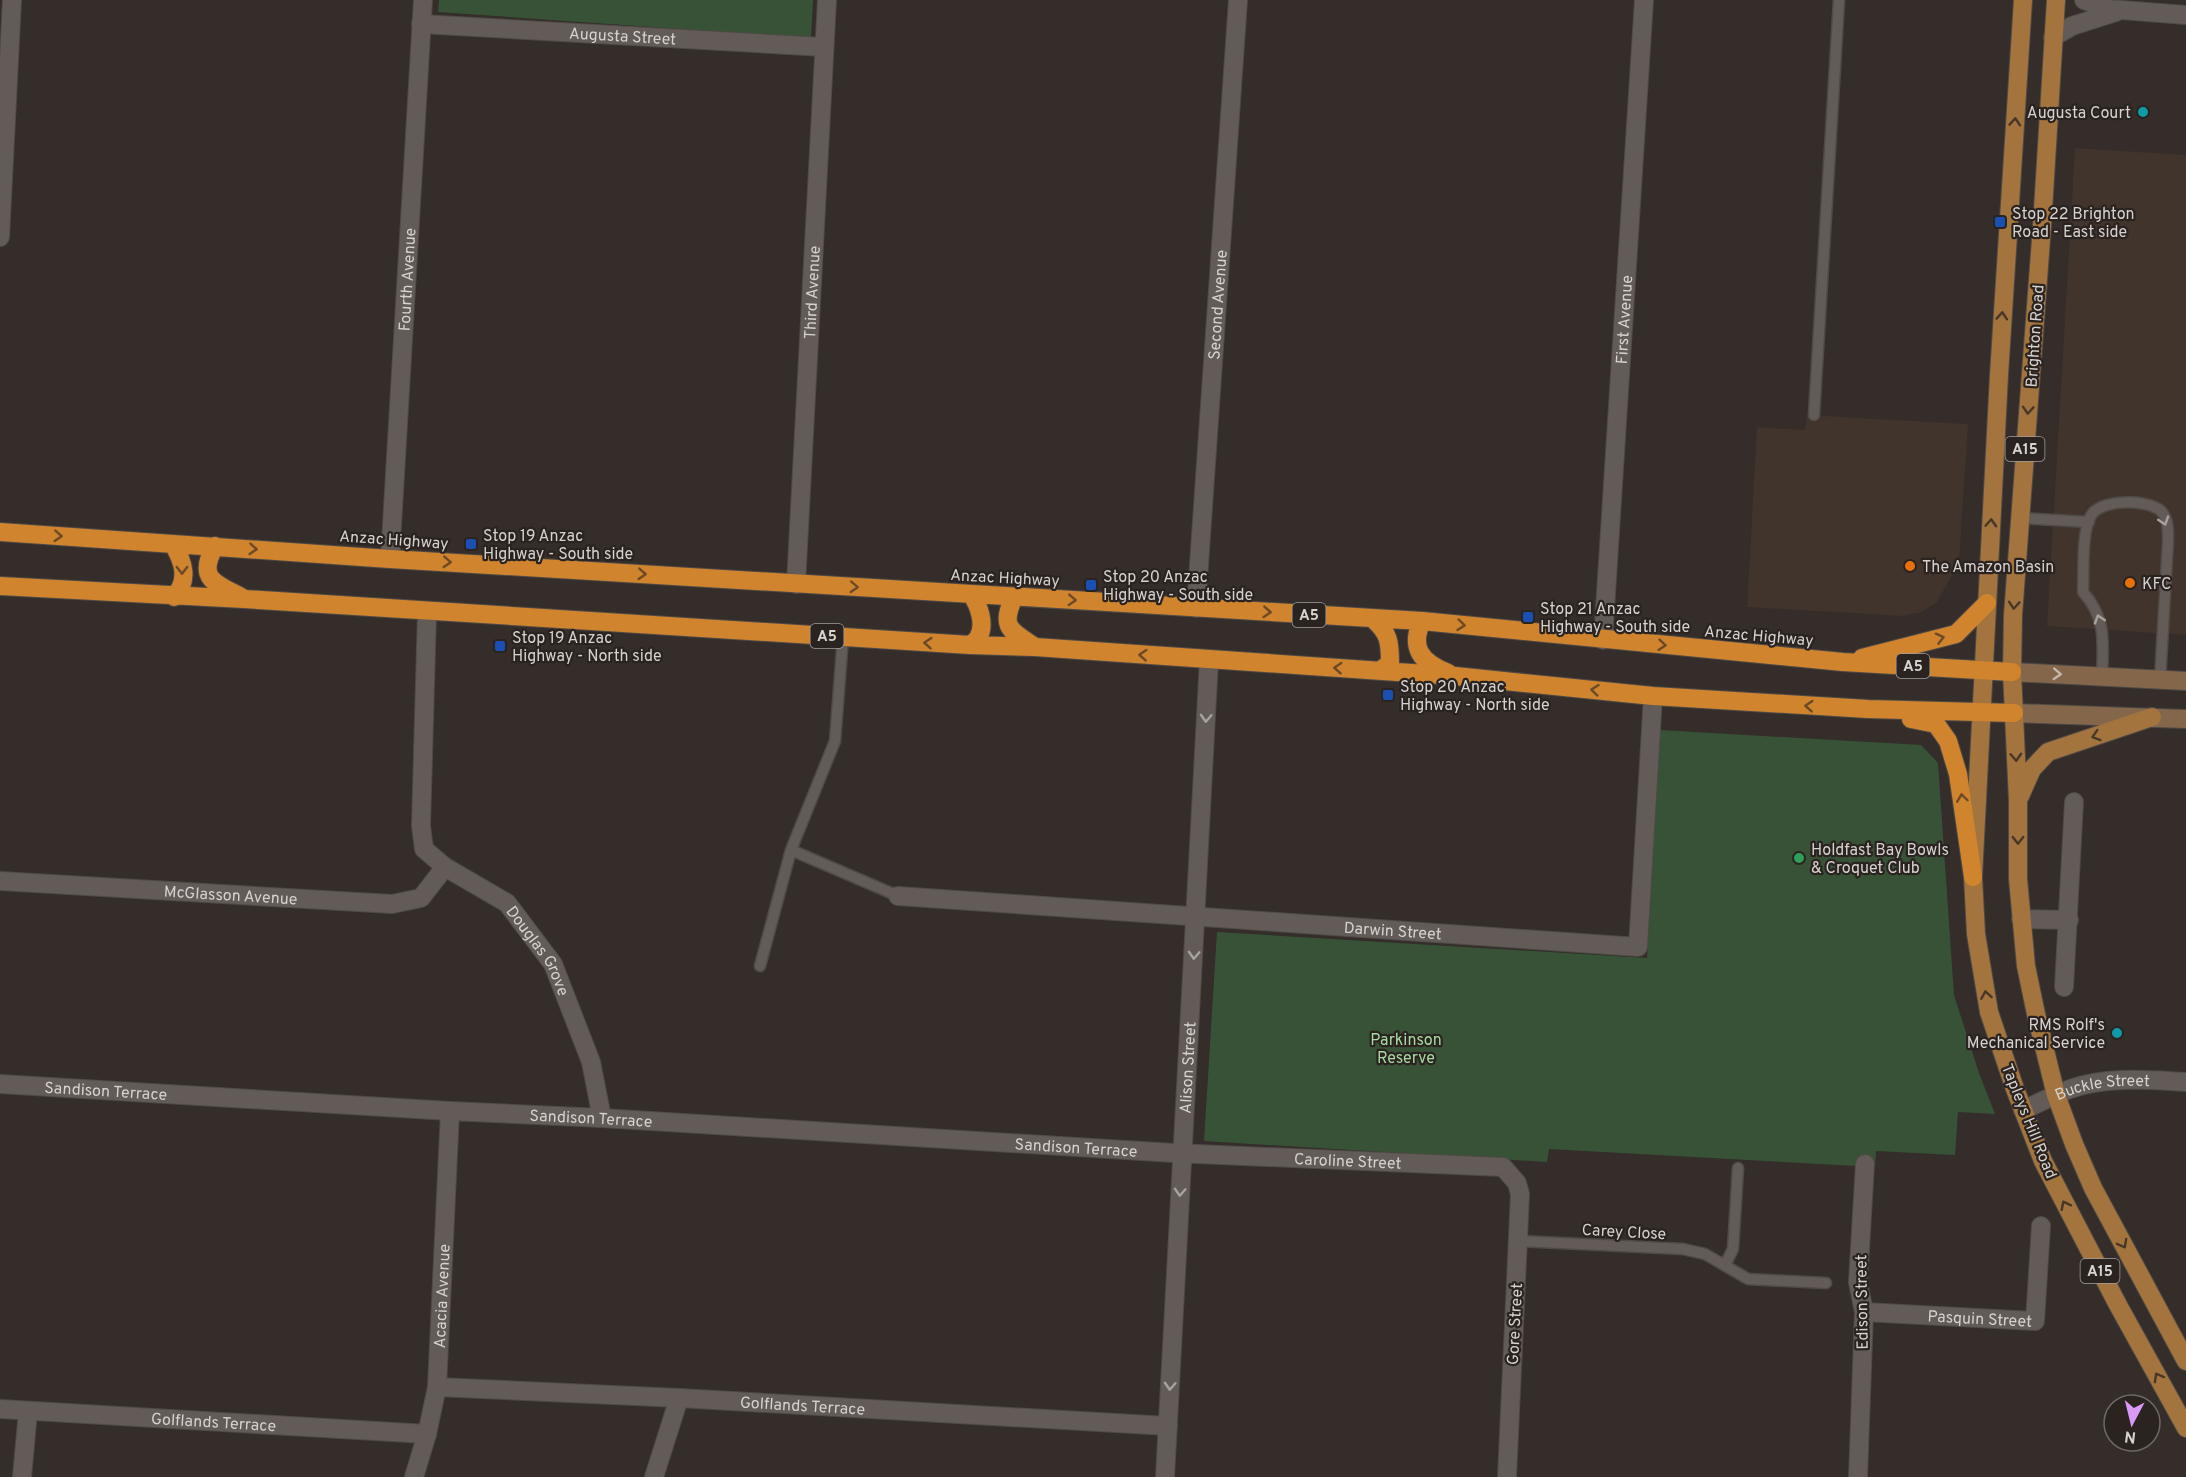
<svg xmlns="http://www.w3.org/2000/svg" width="2186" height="1477" font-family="Overpass,sans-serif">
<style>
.built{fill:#40342c}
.green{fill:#385237}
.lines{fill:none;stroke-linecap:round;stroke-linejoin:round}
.lane-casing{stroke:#4f4a46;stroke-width:13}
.street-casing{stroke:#4f4a46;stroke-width:20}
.secondary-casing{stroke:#4f4a46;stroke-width:20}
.primary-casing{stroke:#4f4a46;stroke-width:20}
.highway-casing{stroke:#4f4a46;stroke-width:20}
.lane{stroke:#635b57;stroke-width:10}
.street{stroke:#635b57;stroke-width:18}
.secondary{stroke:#84674b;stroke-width:18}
.primary{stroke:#a4743e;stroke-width:18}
.highway{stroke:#d0842e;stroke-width:18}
.oneway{stroke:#483727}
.oneway2{stroke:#a8a29f}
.oneway3{stroke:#6c4a25}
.oneway4{stroke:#c2b7ae}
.culture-dot{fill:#0f9aa8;stroke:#2a231f;stroke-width:2}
.transit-dot{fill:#1a4fb4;stroke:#2a231f;stroke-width:2}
.food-dot{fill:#e8710a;stroke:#2a231f;stroke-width:2}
.leisure-dot{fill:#2e9e5b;stroke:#2a231f;stroke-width:2}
.labels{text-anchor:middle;stroke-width:4.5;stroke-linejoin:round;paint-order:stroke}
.shield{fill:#2a231f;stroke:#a29e9a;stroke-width:1.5}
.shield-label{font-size:15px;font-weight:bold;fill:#d6d2cf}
.street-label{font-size:16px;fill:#d6d2cf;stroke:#2a231f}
.poi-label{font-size:16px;fill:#d6d2cf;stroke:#2a231f;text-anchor:start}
.park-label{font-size:16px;fill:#a7dba4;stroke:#2a231f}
</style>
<rect width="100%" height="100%" fill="#342d29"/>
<path class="built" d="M2075,148L2186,155V635L2047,626Z
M1807,415L1968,424L1959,563L1937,602L1922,612L1902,616L1747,607L1757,427L1805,430Z"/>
<path class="green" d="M439,0H813L811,38L438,12Z
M1660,730L1921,745L1938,763L1954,995L1979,1073L1995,1114L1958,1112L1955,1155L1876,1151L1875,1167L1549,1149L1547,1162L1204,1141L1217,932L1647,958Z"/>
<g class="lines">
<g class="lane-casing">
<path id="lane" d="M1814,415L1839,0
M2020,518L2089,522
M843,637L835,741L791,850L898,896
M2102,677C2103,643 2107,619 2083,592C2084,572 2081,530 2092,514C2103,499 2148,499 2161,511C2169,519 2168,533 2168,542L2160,680
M760,966L791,850
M1518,1241L1683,1249L1705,1254L1748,1279L1826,1283
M1725,1265L1733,1249L1738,1168"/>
</g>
<g class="street-casing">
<g id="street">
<path d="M2084,0L2109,9L2186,15"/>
<path id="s1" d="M421,24L824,47"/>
<path d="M2053,37L2072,26L2116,12"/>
<path d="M0,237L12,0"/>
<path id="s2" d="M390,559L423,0"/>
<path id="s3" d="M796,584L827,0"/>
<path id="s4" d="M1196,608L1238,0"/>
<path id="s5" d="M427,612L421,826L424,849L445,867L507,903L553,964L591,1062L602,1118"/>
<path id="s6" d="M1603,640L1644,0"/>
<path id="s7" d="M0,881L392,904L421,898L445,867"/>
<path id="s8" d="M898,896L1638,947L1653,696"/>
<path d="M2021,919L2069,920"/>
<path d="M2064,987L2074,802"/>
<path id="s9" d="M0,1084L450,1111L602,1118L1174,1153L1503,1167L1517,1183L1520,1194L1507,1477"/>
<path id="s10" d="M2023,1110C2039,1103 2054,1095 2070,1089C2107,1076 2148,1080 2186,1082"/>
<path id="s11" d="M1864,1312L2035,1321L2041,1226"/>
<path id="s12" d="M437,1387L679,1398L1168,1426"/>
<path id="s13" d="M0,1409L427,1434"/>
<path d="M22,1477L28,1411"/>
<path id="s14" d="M414,1477L427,1434L437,1387L450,1111"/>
<path d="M654,1477L679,1398"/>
<path id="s15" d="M1165,1477L1209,660"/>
<path d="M1858,1477L1864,1312L1858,1282L1865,1164"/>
</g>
</g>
<g class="secondary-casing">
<path id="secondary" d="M2012,672L2186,681
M2014,713L2186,719"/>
</g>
<g class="primary-casing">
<path id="primary" d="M2023,0L1999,375L1973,877L1976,934L1989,1012L2015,1089L2043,1161L2118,1305L2186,1428
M2056,0L2042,226L2013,615L2012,672L2018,801V879L2026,966L2036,1014L2056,1095L2074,1144L2093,1188L2186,1361
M2020,796L2032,769L2048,752L2152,717"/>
</g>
<g class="highway-casing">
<path id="highway" d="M0,532L390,559L1422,621L1843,662L2012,672
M173,544C183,561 190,580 174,597
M215,546C196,580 216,583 243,598
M0,586L244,599L970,645L1035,647L1455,676L1653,696L1868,709L2014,713
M1014,597C1000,628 1010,630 1035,647
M1373,619C1389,633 1390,642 1390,663L1381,670
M1422,621C1409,648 1422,663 1448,673
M970,645C973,643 976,641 978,638C986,625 979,605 971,594
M1862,658L1956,634L1987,603
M1911,719L1936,724L1948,741L1958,774L1973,877"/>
</g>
<use href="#lane" class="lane"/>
<use href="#street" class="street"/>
<use href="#secondary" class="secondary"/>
<use href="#primary" class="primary"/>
<use href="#highway" class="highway"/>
</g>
<defs><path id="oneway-chevron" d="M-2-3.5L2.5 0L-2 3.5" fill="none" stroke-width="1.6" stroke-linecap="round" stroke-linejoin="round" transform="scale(1.5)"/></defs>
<g class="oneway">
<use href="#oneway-chevron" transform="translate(2015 122) rotate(-86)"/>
<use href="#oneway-chevron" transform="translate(2002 316) rotate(-86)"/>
<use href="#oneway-chevron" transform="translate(2028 410) rotate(94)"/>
<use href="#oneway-chevron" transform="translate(1991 523) rotate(-87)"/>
<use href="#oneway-chevron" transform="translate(2014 605) rotate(94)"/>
<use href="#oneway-chevron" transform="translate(2096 736) rotate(162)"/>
<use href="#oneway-chevron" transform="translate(2016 757) rotate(87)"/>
<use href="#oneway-chevron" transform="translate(2018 840) rotate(90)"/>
<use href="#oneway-chevron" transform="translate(1986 995) rotate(-99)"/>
<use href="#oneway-chevron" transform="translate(2065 1205) rotate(-117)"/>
<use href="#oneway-chevron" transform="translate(2123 1244) rotate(62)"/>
<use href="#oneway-chevron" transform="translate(2158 1377) rotate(-119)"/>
</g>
<g class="oneway2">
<use href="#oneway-chevron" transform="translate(2164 521) rotate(72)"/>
<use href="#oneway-chevron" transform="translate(2099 619) rotate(-108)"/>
<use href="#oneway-chevron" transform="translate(1206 718) rotate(93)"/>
<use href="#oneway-chevron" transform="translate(1194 955) rotate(93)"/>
<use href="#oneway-chevron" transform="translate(1180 1192) rotate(93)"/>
<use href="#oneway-chevron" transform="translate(1170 1386) rotate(93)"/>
</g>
<g class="oneway3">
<use href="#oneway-chevron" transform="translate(58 536) rotate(4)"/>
<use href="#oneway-chevron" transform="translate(253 549) rotate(4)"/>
<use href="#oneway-chevron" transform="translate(447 562) rotate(3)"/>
<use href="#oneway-chevron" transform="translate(182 570) rotate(90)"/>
<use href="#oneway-chevron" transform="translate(642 574) rotate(4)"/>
<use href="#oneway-chevron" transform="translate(854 587) rotate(3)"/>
<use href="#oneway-chevron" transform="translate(1072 600) rotate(3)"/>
<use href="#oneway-chevron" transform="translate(1267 612) rotate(4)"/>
<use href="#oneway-chevron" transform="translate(1461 625) rotate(6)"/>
<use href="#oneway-chevron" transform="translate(1940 638) rotate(-14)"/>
<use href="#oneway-chevron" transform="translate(928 643) rotate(-176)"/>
<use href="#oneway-chevron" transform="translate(1662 645) rotate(5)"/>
<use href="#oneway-chevron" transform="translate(1143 655) rotate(-176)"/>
<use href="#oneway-chevron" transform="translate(1338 668) rotate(-176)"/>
<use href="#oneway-chevron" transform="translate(1595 690) rotate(-174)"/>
<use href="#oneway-chevron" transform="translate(1809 706) rotate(-176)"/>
<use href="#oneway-chevron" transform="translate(1962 798) rotate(-98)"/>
</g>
<use class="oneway4" href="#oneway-chevron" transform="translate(2057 674) rotate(3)"/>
<g class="culture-dot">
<circle cx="2143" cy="112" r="6"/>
<circle cx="2117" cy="1033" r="6"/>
</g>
<g class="transit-dot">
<rect x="1994" y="216" width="12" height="12" rx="3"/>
<rect x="465" y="538" width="12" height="12" rx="3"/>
<rect x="1085" y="579" width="12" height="12" rx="3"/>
<rect x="1522" y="611" width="12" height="12" rx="3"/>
<rect x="494" y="640" width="12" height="12" rx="3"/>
<rect x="1382" y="689" width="12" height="12" rx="3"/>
</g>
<g class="food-dot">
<circle cx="1910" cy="566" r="6"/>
<circle cx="2130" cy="583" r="6"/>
</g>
<circle class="leisure-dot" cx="1799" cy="858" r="6"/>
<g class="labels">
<g class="shield">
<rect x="2005.5" y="437" width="39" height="24" rx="4.5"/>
<rect x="1292.5" y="603" width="33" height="24" rx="4.5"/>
<rect x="810.5" y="624" width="33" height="24" rx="4.5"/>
<rect x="1896.5" y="654" width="33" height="24" rx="4.5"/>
<rect x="2080.5" y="1259" width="39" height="24" rx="4.5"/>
</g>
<g class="shield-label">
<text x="2025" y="454">A15</text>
<text x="1309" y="620">A5</text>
<text x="827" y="641">A5</text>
<text x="1913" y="671">A5</text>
<text x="2100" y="1276">A15</text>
</g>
<g class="street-label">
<text dy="6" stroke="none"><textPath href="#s1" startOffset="202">Augusta Street</textPath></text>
<text dy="6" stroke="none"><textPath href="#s2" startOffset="280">Fourth Avenue</textPath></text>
<text dy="6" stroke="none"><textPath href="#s3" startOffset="292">Third Avenue</textPath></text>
<text dy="6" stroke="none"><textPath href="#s4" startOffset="304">Second Avenue</textPath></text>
<text dy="6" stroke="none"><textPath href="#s6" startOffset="321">First Avenue</textPath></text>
<text transform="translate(2034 336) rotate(-86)" y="6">Brighton Road</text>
<text transform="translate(394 539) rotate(4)" y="6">Anzac Highway</text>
<text transform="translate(1005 577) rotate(3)" y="6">Anzac Highway</text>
<text transform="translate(1759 635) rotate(5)" y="6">Anzac Highway</text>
<text dy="6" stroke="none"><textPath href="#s7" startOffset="231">McGlasson Avenue</textPath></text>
<text dy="6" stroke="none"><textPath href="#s8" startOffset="496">Darwin Street</textPath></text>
<text dy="6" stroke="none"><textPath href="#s5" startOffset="394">Douglas Grove</textPath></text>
<text dy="6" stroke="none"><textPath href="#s15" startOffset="410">Alison Street</textPath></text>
<text dy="6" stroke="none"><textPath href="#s9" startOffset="106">Sandison Terrace</textPath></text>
<text dy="6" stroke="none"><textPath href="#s10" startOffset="84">Buckle Street</textPath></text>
<text dy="6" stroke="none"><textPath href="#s9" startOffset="592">Sandison Terrace</textPath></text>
<text transform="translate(2030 1121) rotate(68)" y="6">Tapleys Hill Road</text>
<text dy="6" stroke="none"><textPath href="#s9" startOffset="1078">Sandison Terrace</textPath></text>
<text dy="6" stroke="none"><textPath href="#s9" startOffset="1350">Caroline Street</textPath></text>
<text transform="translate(1624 1231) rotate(3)" y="6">Carey Close</text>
<text dy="6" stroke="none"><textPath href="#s14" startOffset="184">Acacia Avenue</textPath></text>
<text transform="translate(1861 1302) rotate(-91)" y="6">Edison Street</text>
<text dy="6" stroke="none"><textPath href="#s11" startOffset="116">Pasquin Street</textPath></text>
<text transform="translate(1514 1324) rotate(-87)" y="6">Gore Street</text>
<text dy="6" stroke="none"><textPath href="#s12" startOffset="366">Golflands Terrace</textPath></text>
<text dy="6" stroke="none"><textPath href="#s13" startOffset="214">Golflands Terrace</textPath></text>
</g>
<g class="poi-label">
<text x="2131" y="118" text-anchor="end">Augusta Court</text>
<text x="2012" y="219">Stop 22 Brighton<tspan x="2012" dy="18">Road - East side</tspan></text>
<text x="483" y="541">Stop 19 Anzac<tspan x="483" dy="18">Highway - South side</tspan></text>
<text x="1922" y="572">The Amazon Basin</text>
<text x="1103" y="582">Stop 20 Anzac<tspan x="1103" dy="18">Highway - South side</tspan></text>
<text x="2142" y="589">KFC</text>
<text x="1540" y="614">Stop 21 Anzac<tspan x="1540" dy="18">Highway - South side</tspan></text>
<text x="512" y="643">Stop 19 Anzac<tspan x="512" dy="18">Highway - North side</tspan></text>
<text x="1400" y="692">Stop 20 Anzac<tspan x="1400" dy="18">Highway - North side</tspan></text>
<text x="1811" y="855">Holdfast Bay Bowls<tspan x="1811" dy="18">&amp; Croquet Club</tspan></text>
<text x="2105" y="1030" text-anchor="end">RMS Rolf's<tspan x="2105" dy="18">Mechanical Service</tspan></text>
</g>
<g class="park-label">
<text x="1406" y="1045">Parkinson<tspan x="1406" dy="18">Reserve</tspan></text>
</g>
</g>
<g transform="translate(2132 1423) rotate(187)"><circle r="28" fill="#2a231f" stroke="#6f6965" stroke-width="1.5"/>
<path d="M0-4.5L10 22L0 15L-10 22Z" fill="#d99af7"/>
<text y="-9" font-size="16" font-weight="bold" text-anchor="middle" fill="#d6d2cf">N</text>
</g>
</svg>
